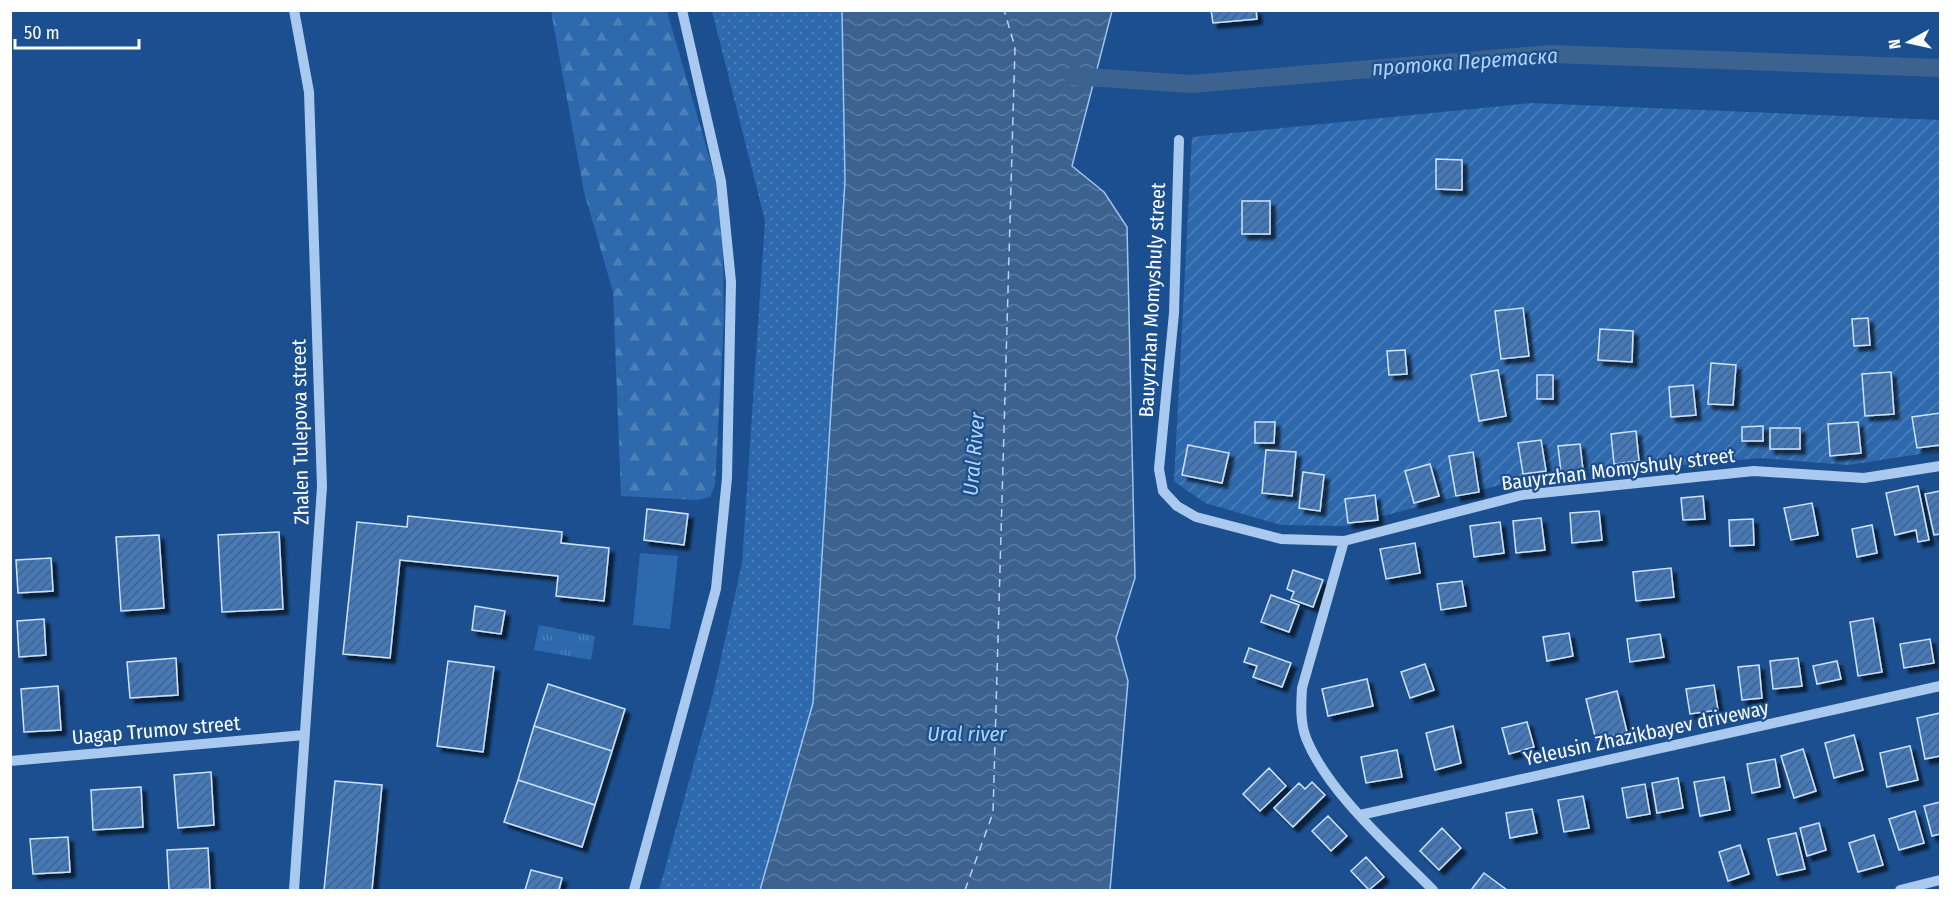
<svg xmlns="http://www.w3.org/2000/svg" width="1951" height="901" font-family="'Fira Sans Condensed',sans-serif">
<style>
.grass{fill:url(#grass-dots)}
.forest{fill:url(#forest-firs)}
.park{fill:url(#park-tufts)}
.garden{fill:url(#garden-furrows)}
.pitch{fill:#2e69ad}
.water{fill:url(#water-waves);stroke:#9cc4f0;stroke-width:1.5}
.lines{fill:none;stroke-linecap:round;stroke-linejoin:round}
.canal{stroke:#3c6290;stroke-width:18}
.ferry{stroke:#b5d3f5;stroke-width:1.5;stroke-dasharray:8 6;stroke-linecap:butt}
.building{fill:url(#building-hatch);stroke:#cfe3fa;stroke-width:1.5;filter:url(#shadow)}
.minor{stroke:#a9c9ee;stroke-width:10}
.labels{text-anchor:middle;stroke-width:4.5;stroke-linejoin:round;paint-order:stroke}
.street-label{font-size:20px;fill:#fff;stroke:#1b4f8f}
.water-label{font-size:21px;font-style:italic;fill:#b5d3f5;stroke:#1b4f8f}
</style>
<defs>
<pattern id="grass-dots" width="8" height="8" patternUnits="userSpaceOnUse" patternTransform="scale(1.5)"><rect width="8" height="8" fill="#2e69ad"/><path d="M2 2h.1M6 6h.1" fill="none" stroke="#4d80b9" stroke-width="1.8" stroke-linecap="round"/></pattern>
<pattern id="forest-firs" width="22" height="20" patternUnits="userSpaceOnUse" patternTransform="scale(1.5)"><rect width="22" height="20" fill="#2e69ad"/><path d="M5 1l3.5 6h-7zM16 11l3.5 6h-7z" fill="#4d80b9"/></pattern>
<pattern id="park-tufts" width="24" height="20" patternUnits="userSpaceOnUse" patternTransform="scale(1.5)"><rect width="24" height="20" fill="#2e69ad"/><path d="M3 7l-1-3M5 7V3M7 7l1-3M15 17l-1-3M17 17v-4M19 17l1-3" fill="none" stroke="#4d80b9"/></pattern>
<pattern id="garden-furrows" width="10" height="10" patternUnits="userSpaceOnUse" patternTransform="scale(1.5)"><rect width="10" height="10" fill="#2e69ad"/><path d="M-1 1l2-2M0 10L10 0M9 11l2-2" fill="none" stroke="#4d80b9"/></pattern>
<pattern id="water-waves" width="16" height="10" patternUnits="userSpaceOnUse" patternTransform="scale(1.5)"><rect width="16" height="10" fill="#3c6290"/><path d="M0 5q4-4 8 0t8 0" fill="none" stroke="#597aa1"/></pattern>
<pattern id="building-hatch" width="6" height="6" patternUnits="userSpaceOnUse" patternTransform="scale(1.5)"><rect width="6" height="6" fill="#4478b7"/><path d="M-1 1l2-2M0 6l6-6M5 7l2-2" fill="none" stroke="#486282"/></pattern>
<filter id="shadow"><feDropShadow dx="5" dy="5" stdDeviation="1.5" flood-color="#0009"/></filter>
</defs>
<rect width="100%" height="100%" fill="#1b4f8f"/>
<path class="grass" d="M712,11H842L845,181L813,703L760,890H659L713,694L742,563L765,221Z"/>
<path class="forest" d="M551,11H667L719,191L723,256L724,319L715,485L710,497L697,500L621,496L613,292L584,192Z"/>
<path class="park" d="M539,625L595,636L591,660L534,650Z"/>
<path class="garden" d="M1531,103L1940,120V451L1848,465L1760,458L1519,480L1345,526L1281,525L1205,503L1174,481L1192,137Z"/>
<path class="pitch" d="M640,553L678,556L670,629L633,625Z"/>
<path class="water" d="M842,11H1112L1072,166L1104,192L1127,227L1135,578L1116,638L1128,681L1110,890H760L813,703L845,181Z"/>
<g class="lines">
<path class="canal" d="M1073,76L1191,84L1550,54L1940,68"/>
<path class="ferry" d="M965,890L993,813L1015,47L1004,10"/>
</g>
<path class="building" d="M1211,10H1256L1257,19L1213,23Z
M1436,159L1462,160V190L1436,189Z
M1242,201H1270V234H1242Z
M1523,308L1529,356L1501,359L1495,311Z
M1868,318L1870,345L1854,346L1852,319Z
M1600,329L1633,331L1632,362L1598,360Z
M1405,350L1407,374L1389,375L1387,351Z
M1711,363L1736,365L1733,405L1708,404Z
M1498,370L1506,416L1479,421L1471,375Z
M1891,372L1894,414L1865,416L1862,374Z
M1537,375H1553V399H1537Z
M1693,385L1696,415L1671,417L1669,387Z
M1940,413V445L1917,448L1912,417Z
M1255,422H1275L1274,443H1255Z
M1858,422L1861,453L1830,456L1828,424Z
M1763,426V441H1742V427Z
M1770,428H1800V449H1770Z
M1636,431L1639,461L1614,464L1611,434Z
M1541,440L1546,471L1523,474L1518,443Z
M1580,444L1583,470L1561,472L1558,446Z
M1188,445L1229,453L1222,483L1182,475Z
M1266,450L1296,452L1292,496L1262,493Z
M1473,452L1479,492L1456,496L1449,456Z
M1430,464L1439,496L1414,503L1405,471Z
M1303,472L1324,475L1320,511L1299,508Z
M1918,486L1929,540L1918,542L1916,530L1895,535L1886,493Z
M1940,491V534L1934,535L1925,494Z
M1375,495L1378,520L1348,523L1345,499Z
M1703,496L1705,519L1683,520L1681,498Z
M1812,503L1818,535L1791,540L1784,508Z
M647,509L688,514L684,545L644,540Z
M1599,511L1602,540L1572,543L1570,513Z
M408,516L562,532L561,543L609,548L604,601L556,596L558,576L400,560L390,658L343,654L357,522L407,527Z
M1541,518L1545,550L1516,553L1513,521Z
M1753,519L1754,545L1730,546L1729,520Z
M1500,522L1504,553L1474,557L1470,526Z
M1872,525L1877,553L1857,557L1852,529Z
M279,532L283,609L222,612L218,535Z
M159,535L164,608L121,611L116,537Z
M1415,543L1420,573L1386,579L1380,549Z
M51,558L53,591L18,593L16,560Z
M1671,568L1674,597L1636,601L1633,572Z
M1293,570L1323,580L1313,607L1291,599L1294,592L1287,589Z
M1462,581L1466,606L1441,610L1437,584Z
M1271,595L1299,605L1289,632L1261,622Z
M475,606L505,611L501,634L472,630Z
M1873,618L1882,672L1858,676L1850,622Z
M44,619L46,655L19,657L17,621Z
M1569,633L1573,656L1547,661L1543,637Z
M1660,634L1664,657L1630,662L1627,639Z
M1930,639L1934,663L1904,668L1900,644Z
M1249,648L1291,663L1282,687L1253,677L1257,666L1244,662Z
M176,658L178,695L130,698L127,662Z
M1798,658L1802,686L1773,689L1770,661Z
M448,661L494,667L483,752L437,746Z
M1837,661L1841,679L1817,684L1813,666Z
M1425,664L1434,690L1410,698L1401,672Z
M1759,665L1762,698L1742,700L1738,667Z
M1367,679L1373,706L1328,716L1322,689Z
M548,684L625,709L612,751L534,726Z
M1714,685L1718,710L1690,714L1686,689Z
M58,686L61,730L24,732L21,689Z
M1617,691L1627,732L1596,740L1586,699Z
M1940,713V756L1925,759L1917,718Z
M1527,722L1534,747L1509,754L1502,728Z
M534,726L612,751L595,805L518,780Z
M1453,726L1461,763L1435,770L1426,733Z
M1854,735L1863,770L1834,778L1825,743Z
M1910,746L1918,780L1887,787L1880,753Z
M1803,749L1816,791L1794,798L1781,756Z
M1397,750L1402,777L1366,783L1361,757Z
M1775,759L1780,787L1752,793L1747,764Z
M1269,768L1286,786L1260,811L1243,794Z
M211,772L214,825L178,828L174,775Z
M1724,777L1730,810L1700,816L1694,782Z
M1678,778L1683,808L1657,813L1652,783Z
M518,780L595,805L582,847L504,822Z
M335,781L382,785L372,890H324Z
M1312,782L1325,795L1293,827L1274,808L1299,783L1305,789Z
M1645,784L1650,814L1627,818L1622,788Z
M141,787L143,827L93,830L91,790Z
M1583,796L1589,828L1564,832L1558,800Z
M1940,802V834L1932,836L1924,806Z
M1532,809L1537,833L1510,838L1506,813Z
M1915,811L1924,843L1899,850L1889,819Z
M1328,816L1347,836L1331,851L1312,831Z
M1819,823L1826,850L1807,856L1800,828Z
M1442,828L1461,848L1439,870L1420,851Z
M1796,833L1805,869L1777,875L1768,839Z
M1874,835L1883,865L1858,872L1849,843Z
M68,837L70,872L33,874L30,839Z
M1740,845L1749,874L1728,881L1719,852Z
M208,848L210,889L169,890L167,850Z
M1366,857L1384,877L1369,890L1351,871Z
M531,870L562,878L559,890H525Z
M1484,873L1507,890H1471Z"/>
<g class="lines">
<path class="minor" d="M1179,140L1174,313L1159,469L1163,491L1177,506L1196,517L1281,539L1344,541L1522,495L1754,471L1864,478L1940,466
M1344,541L1302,688C1301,705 1300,722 1306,738C1328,793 1392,848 1433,890
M10,761L304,735
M1360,815L1940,686
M294,890L322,487L309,92L294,10
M634,890L716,589L727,478L731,282L721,181L682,10
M1900,890L1940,880"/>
</g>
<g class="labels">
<g class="street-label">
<text transform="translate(1152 300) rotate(-87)" y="7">Bauyrzhan Momyshuly street</text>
<text transform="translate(300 432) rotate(-91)" y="7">Zhalen Tulepova street</text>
<text transform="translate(1618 469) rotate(-7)" y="7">Bauyrzhan Momyshuly street</text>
<text transform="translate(156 730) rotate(-5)" y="7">Uagap Trumov street</text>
<text transform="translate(1646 733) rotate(-12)" y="7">Yeleusin Zhazikbayev driveway</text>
</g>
<g class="water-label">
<text transform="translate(1465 62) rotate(-4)" y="7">протока Перетаска</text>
<text transform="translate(974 454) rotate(-85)" y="7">Ural River</text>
<text x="967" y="741">Ural river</text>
</g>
</g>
<rect width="1951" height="901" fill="none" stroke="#ffffff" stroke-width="24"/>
<g transform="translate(1909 42) rotate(262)" stroke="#1b4f8f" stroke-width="4.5" paint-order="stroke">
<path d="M0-4.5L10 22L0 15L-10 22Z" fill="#ffffff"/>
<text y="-9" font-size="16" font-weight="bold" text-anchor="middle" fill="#ffffff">N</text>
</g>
<path d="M15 39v9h124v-9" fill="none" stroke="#ffffff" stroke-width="3"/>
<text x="24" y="39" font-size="18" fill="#ffffff" stroke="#1b4f8f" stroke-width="4.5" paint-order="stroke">50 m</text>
</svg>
